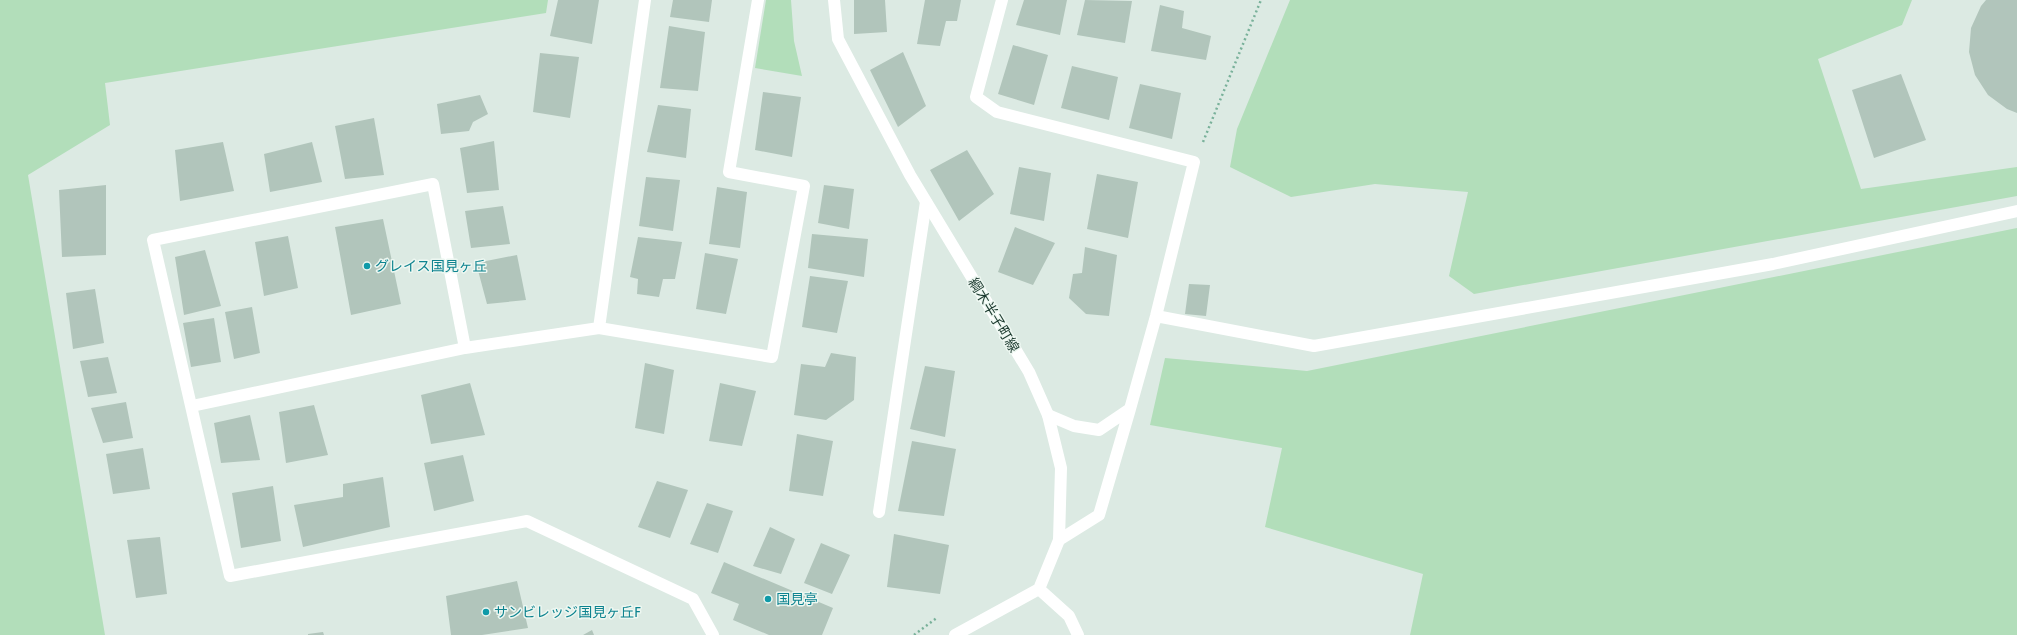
<svg xmlns="http://www.w3.org/2000/svg" width="2017" height="635" font-family="'Fira Sans','Noto Sans JP',sans-serif">
<style>
.green{fill:#b2deba}
.building{fill:#b1c5bb}
.lines{fill:none;stroke-linecap:round;stroke-linejoin:round}
.path{stroke:#79b19a;stroke-width:2.5;stroke-dasharray:2 3;stroke-linecap:butt}
.street{stroke:#fff;stroke-width:12}
.secondary{stroke:#fff;stroke-width:12}
.culture-dot{fill:#0f9aa8;stroke:#edf7f1;stroke-width:1.5}
.labels{text-anchor:middle;stroke-width:3;stroke-linejoin:round;paint-order:stroke}
.culture-label{font-size:14px;fill:#0d838f;stroke:#edf7f1;text-anchor:start}
.street-label{font-size:14px;fill:#1d3b30;stroke:#edf7f1}
</style>
<rect width="100%" height="100%" fill="#dceae3"/>
<path class="green" d="M0,0H548L546,13L105,83L110,125L28,175L105,635H0Z
M766,0H791L794,41L802,76L755,68Z
M1290,0H1912L1902,25L1818,59L1861,189L2017,167V196L1474,294L1449,276L1468,192L1375,184L1291,197L1230,167L1237,129Z
M2017,228V635H1410L1423,574L1265,527L1282,448L1150,425L1165,358L1307,371Z"/>
<path class="building" d="M558,0H599L592,44L550,36Z
M673,0H712L709,22L670,17Z
M854,0H885L887,32L854,34Z
M925,0H961L957,21H946L940,46L917,44Z
M1024,0H1067L1060,35L1016,25Z
M1085,0L1132,1L1125,43L1077,35Z
M1986,0H2017V113L2007,109L1988,95L1975,75L1969,52L1971,28L1981,6Z
M1160,5L1184,11L1182,28L1211,36L1206,60L1151,51Z
M669,26L705,32L698,91L660,88Z
M1013,45L1048,55L1034,105L998,94Z
M903,52L926,106L898,127L870,70Z
M540,53L579,57L570,118L533,112Z
M1072,66L1118,77L1109,120L1061,108Z
M1901,74L1926,140L1874,158L1852,90Z
M1140,84L1181,93L1172,139L1129,128Z
M763,92L801,97L792,157L755,150Z
M480,95L488,114L473,122L469,131L441,134L437,104Z
M658,105L691,109L686,158L647,152Z
M374,118L384,175L345,179L335,126Z
M494,141L499,190L467,193L460,148Z
M223,142L234,191L180,201L175,150Z
M312,142L322,182L270,192L264,154Z
M967,150L994,194L959,221L930,170Z
M1019,167L1051,173L1044,221L1010,214Z
M1097,174L1138,182L1128,238L1087,229Z
M646,177L680,180L673,231L639,226Z
M106,185V255L62,257L59,190Z
M824,185L854,189L849,229L818,223Z
M717,187L747,192L740,248L709,244Z
M503,206L510,244L471,248L465,211Z
M383,219L401,304L351,315L335,227Z
M1015,227L1055,243L1033,285L998,272Z
M812,234L868,239L864,277L808,268Z
M288,236L298,288L264,296L255,242Z
M638,237L682,242L675,279H663L659,297L637,294L638,279L630,277Z
M1085,247L1117,255L1109,316L1086,314L1069,298L1073,274L1082,273Z
M205,250L221,306L184,315L175,257Z
M705,253L738,259L726,314L696,309Z
M517,255L526,300L487,304L476,263Z
M810,276L848,281L837,333L802,327Z
M1189,284L1210,285L1206,316L1185,314Z
M95,289L104,343L73,349L66,293Z
M252,307L260,353L234,359L225,312Z
M214,318L221,362L191,367L183,323Z
M831,353L856,357L854,400L826,420L794,415L801,364L825,367Z
M108,357L117,393L88,397L80,361Z
M645,363L674,370L664,434L635,428Z
M925,366L955,371L945,437L910,429Z
M470,383L485,435L431,444L421,395Z
M720,383L756,391L742,446L709,441Z
M126,402L133,438L103,443L91,408Z
M314,405L328,455L286,463L279,412Z
M250,415L260,460L221,463L214,423Z
M797,434L833,441L823,496L789,491Z
M912,441L956,449L944,516L898,511Z
M143,448L150,489L113,494L106,454Z
M463,455L474,501L434,511L424,463Z
M383,477L390,527L303,547L294,505L343,497V484Z
M657,481L688,490L670,538L638,527Z
M273,486L281,541L241,548L232,493Z
M707,503L733,511L718,553L690,544Z
M770,527L795,539L781,574L753,566Z
M894,534L949,545L940,594L887,587Z
M160,537L167,594L136,598L127,540Z
M821,543L850,555L832,594L804,583Z
M724,562L833,608L822,635H769L733,620L739,604L711,593Z
M517,581L528,628L482,635H451L446,596Z
M592,630L594,635H583Z
M323,632L324,635H308V634Z"/>
<g class="lines">
<path class="path" d="M1203,142L1261,0
M914,635L938,617"/>
<path class="street" d="M1002,0L976,97L997,112L1194,162L1156,316L1130,409L1099,430L1074,426L1048,415
M1156,316L1314,346L1773,264L2017,211
M599,328L645,0
M465,348L433,184L153,240L230,576L527,521L693,599L713,635
M192,406L465,348L599,328L772,357L804,186L729,172L758,0
M879,512L926,202
M1059,540L1099,515L1130,409"/>
<path class="secondary" d="M834,0L838,39L910,175L1029,372L1048,415L1061,468L1059,540L1039,589L1069,616L1078,635
M955,635L1039,589"/>
</g>
<g class="culture-dot">
<circle cx="367" cy="266" r="4"/>
<circle cx="768" cy="599" r="4"/>
<circle cx="486" cy="612" r="4"/>
</g>
<g class="labels">
<g class="culture-label">
<text x="375" y="271">グレイス国見ヶ丘</text>
<text x="776" y="604">国見亭</text>
<text x="494" y="617">サンビレッジ国見ヶ丘F</text>
</g>
<g class="street-label">
<text transform="translate(994 315) rotate(59)" y="5">綱木半子町線</text>
</g>
</g>
</svg>
